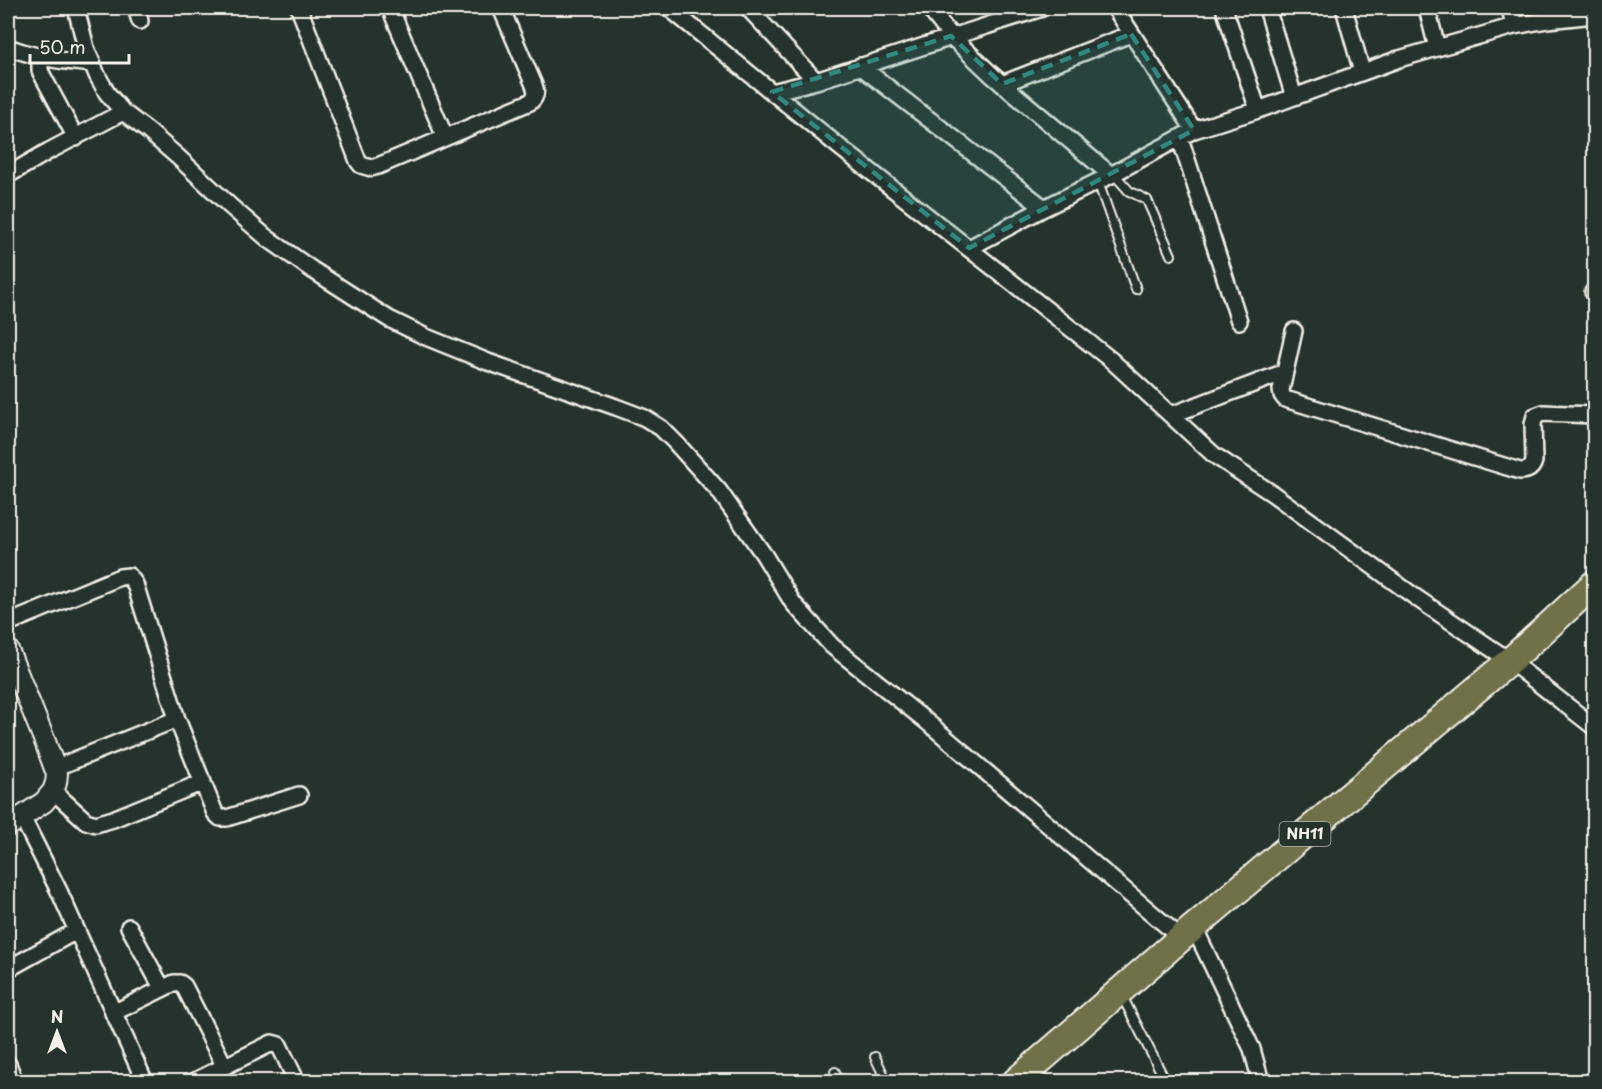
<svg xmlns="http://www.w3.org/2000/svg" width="1602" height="1089" font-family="'Playpen Sans',sans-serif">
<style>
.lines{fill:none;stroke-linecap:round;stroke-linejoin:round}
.service-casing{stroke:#f4f1e8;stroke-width:12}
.minor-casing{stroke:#f4f1e8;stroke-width:20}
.tertiary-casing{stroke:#f4f1e8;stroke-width:24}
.trunk-casing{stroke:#f4f1e8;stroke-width:30}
.service{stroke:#26332d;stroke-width:8}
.minor{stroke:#26332d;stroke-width:15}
.tertiary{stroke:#26332d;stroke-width:20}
.trunk{stroke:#70704a;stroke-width:26}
.marked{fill:#318880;fill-opacity:0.2;stroke:#318880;stroke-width:4.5;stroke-dasharray:12 8;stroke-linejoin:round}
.labels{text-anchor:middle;stroke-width:4.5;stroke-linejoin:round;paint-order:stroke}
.shield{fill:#26332d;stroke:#b6b8b0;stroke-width:1.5}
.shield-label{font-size:15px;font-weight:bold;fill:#f4f1e8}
</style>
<rect width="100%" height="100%" fill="#26332d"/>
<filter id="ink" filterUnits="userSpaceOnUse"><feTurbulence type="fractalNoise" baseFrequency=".0167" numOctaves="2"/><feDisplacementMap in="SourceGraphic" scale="12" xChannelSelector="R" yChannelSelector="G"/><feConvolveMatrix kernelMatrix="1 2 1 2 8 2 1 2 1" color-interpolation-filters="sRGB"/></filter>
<g filter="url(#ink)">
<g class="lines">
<g class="service-casing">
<path id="service" d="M1114,174L1129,191L1147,200L1171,255
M1098,182L1136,289
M1122,996L1166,1082
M875,1057L887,1082
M835,1072L839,1082"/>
</g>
<g class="minor-casing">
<path id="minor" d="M76,8L86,48L97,75L107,93L123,112L148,131L178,157L230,206L267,238L311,269L389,319L426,337L488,362L616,407L645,418L661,428L675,442L719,491L764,555L793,603L832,646L926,721L1181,938
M136,8L140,21
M299,8L358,161L361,165L371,168L378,166L530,102C536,97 537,93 534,85L501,8
M390,8L445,137
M669,8L842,149L1111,360L1214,455L1273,494L1418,599L1510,661L1594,727
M748,8L816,81
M929,8L951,36L993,76L1111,175
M1115,8L1194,130
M1224,8L1258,110
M1267,8L1294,97
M1344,8L1362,72
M1427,8L1437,48
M1510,8L1514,26
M8,47C37,58 61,61 93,64
M40,57V71L76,138
M860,66L1044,208
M1002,84L1131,34
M772,92L816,81L1042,8
M1180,138L1239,321
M8,175L49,151L123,112
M969,248L1044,208L1111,175L1194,130L1258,110L1399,59L1437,48L1514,26L1547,20L1594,15
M1593,292H1594
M1294,331L1281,390L1282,395L1285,399L1520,471C1528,471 1532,469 1534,461L1533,424L1535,416L1543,413L1594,415
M1171,415L1285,372
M8,623L120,577L129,576L135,584L177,719L215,813L220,818H227L299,795
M55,768L177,719
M53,791L86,821L96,824L113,819L203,782
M22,817L59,891L145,1082
M129,927L162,988
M1194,927L1252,1049L1261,1082
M8,969L76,931
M113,1013L174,983H180L184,986L224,1065
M8,1064L15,1082
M193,1082L272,1043L279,1045L297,1082"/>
</g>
<g class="tertiary-casing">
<path id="tertiary" d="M8,650L44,739L57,774L56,783L53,791L44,802L8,826"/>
</g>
<g class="trunk-casing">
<path id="trunk" d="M1015,1082L1181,938L1510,661L1594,584"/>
</g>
<use href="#service" class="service"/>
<use href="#minor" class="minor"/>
<use href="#tertiary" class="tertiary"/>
<use href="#trunk" class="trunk"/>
</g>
</g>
<path class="marked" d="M1131,34L1194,130L969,248L772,92L951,36L1002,84Z"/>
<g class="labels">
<rect class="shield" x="1279.5" y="822" width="51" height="24" rx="4.5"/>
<g class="shield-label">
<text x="1305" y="839">NH11</text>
</g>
</g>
<rect width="1602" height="1089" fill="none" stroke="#26332d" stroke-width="30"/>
<rect x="15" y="15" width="1572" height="1059" fill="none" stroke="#f4f1e8" stroke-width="2" filter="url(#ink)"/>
<g transform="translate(57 1032)" stroke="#26332d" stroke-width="4.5" paint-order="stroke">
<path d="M0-4.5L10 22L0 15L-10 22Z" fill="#f4f1e8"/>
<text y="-9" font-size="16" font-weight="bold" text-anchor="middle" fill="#f4f1e8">N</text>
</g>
<path d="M30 54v9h99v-9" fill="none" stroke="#f4f1e8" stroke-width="3"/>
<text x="39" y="54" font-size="18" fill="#f4f1e8" stroke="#26332d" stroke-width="4.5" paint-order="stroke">50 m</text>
</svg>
